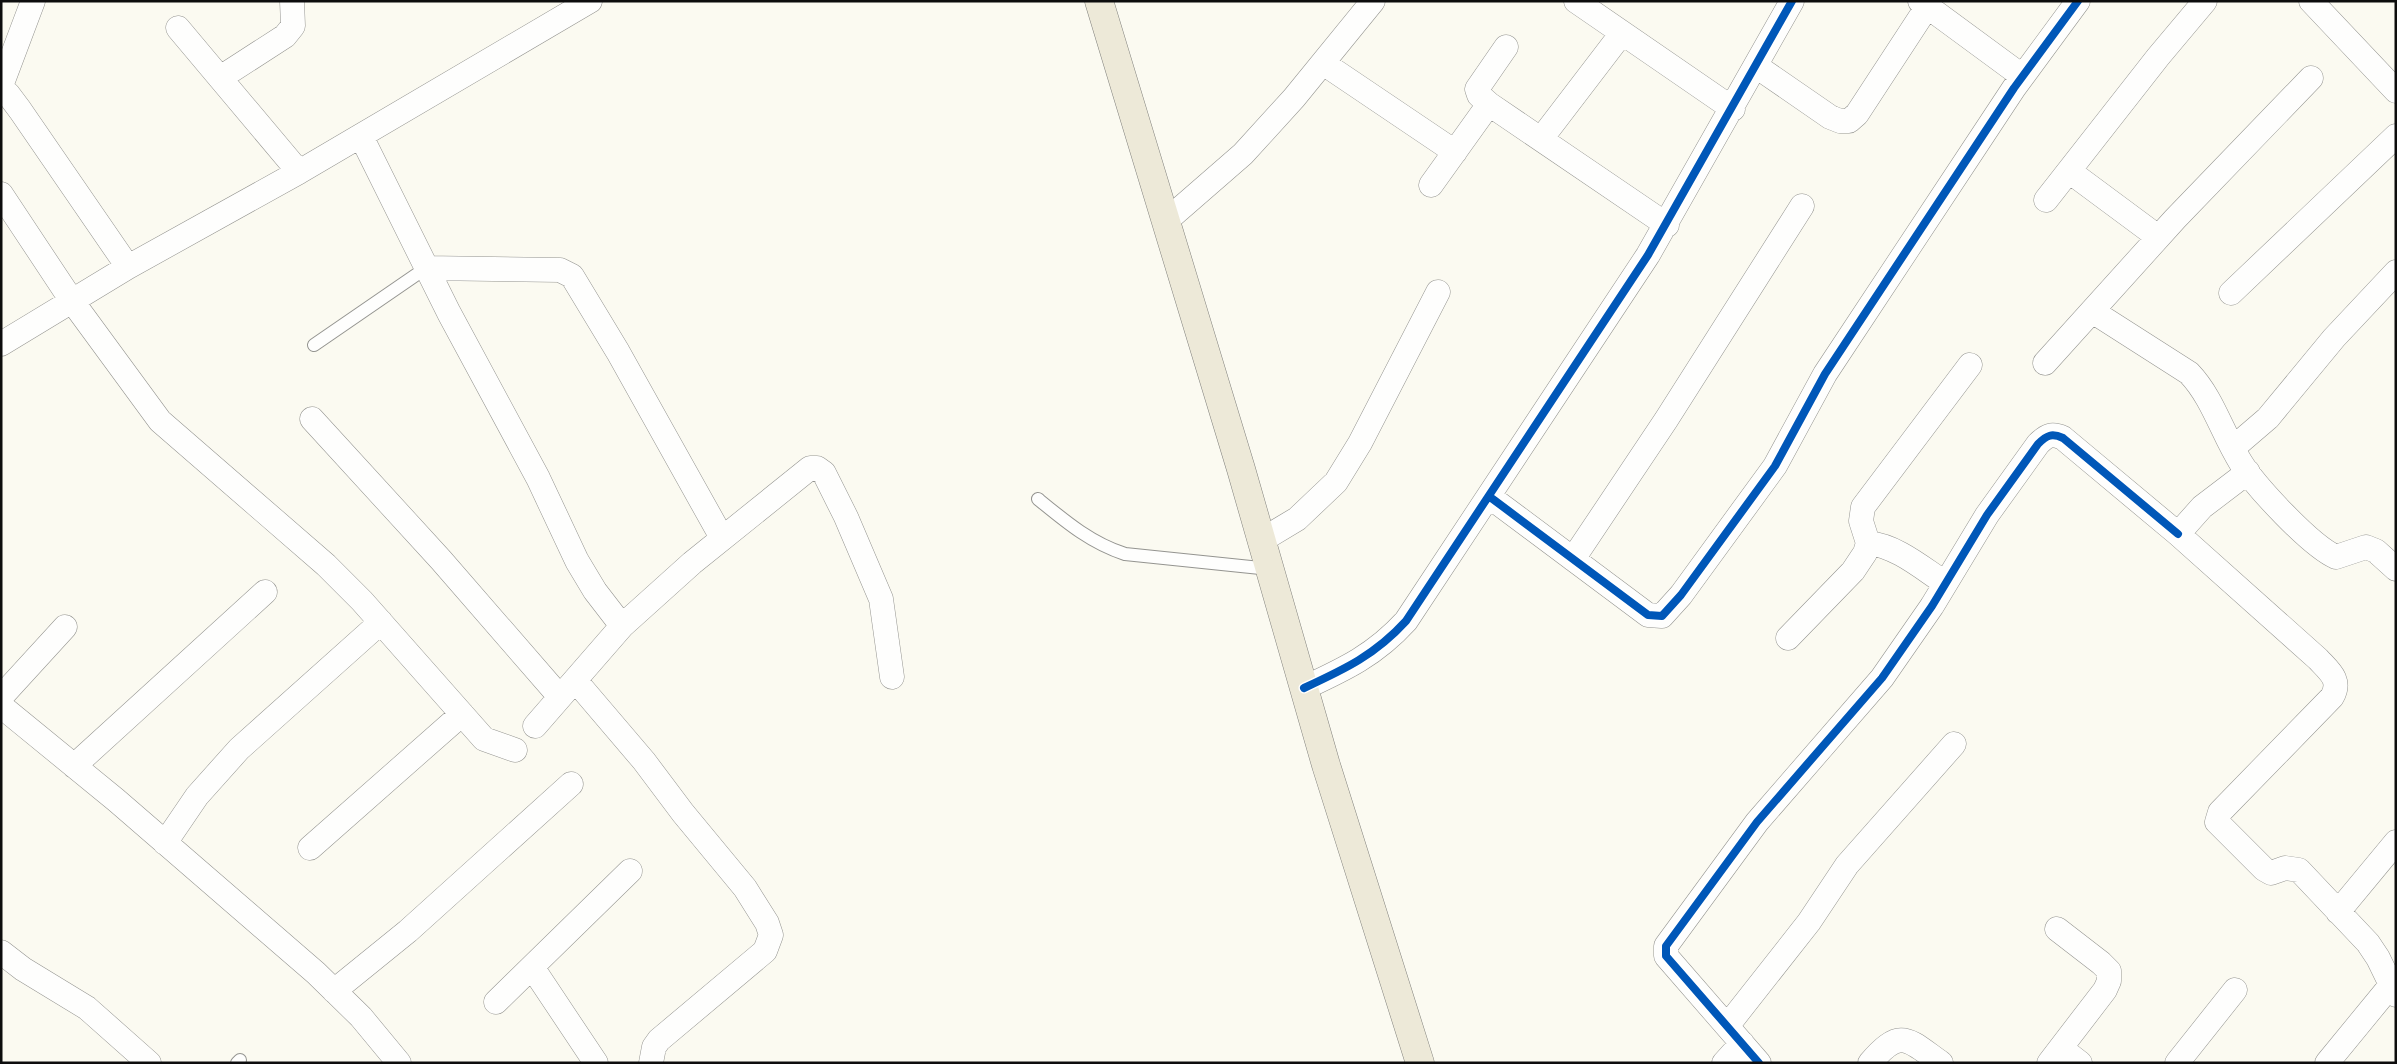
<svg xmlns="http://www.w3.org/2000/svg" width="2397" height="1064" font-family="'Playfair Display',serif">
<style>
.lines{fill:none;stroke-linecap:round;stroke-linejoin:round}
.service-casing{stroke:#949490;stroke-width:14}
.minor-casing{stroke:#949490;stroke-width:25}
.primary-casing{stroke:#81817d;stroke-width:29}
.service{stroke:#fefefd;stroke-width:12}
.minor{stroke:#fefefd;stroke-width:24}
.primary{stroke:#ede9d8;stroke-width:28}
.cycleway-casing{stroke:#fff;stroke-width:11}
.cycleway{stroke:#0057b8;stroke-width:8}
</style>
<rect width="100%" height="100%" fill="#fbfaf1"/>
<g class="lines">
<g class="service-casing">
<path id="service" d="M314,345L426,268
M1038,499C1066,522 1091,543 1125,554L1270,569
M237,1063L240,1060"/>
</g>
<g class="minor-casing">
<path id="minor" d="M1576,1L1733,109
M1920,1L2022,76
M2311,1L2396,91
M178,28L299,172
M1506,47L1477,89L1479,95L1489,104L1667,225
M1323,63L1455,152
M1756,66L1830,117L1840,121H1849L1857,114L1927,7
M220,78L285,36L293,26L292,1
M1,86L33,1
M1,90L8,94L20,110L128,267
M361,136L449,313L538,478L577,561L595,591L622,626
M1541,139L1622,33
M2069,171L2158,237
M1431,185L1489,104
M1,194L72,301L160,421L326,565L362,601L484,739L515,750
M2046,200L2158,57L2205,1
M1166,221L1243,154L1294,98L1373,1
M426,268L560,270L572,276L618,352L722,538
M2231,293L2396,136
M2092,311L2189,373C2213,398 2222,433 2241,463C2256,487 2311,546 2336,557L2366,547L2376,551L2396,569
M1,344L128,267L299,172L590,1
M2045,363L2175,219L2311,78
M312,419L441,560L560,697
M2233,448L2268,418L2334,338L2396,272
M2248,472L2202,507L2178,534L2318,659C2329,671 2342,680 2332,697L2220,812L2217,822L2264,869L2271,873L2285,868L2299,870L2368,943L2378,958L2396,995
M1490,497L1648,615L1662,616L1681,595L1775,466L1825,374L2014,88L2078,1
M1262,540L1297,519L1336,482L1360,443L1438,292
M1868,543C1897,546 1922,568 1945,583
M1573,559L1666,420L1802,206
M1788,638L1853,571L1865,553L1868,543L1861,521L1863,507L1970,365
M575,680L644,761L683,813L745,888L767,923L771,935L765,951L659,1040L654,1047L651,1063
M1304,688C1345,669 1375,655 1406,621L1648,255L1792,1
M1,697L65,627
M1,706L116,800L316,973L361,1017L399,1063
M535,726L622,626L692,563L810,468H817L824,473L846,517L881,599L892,677
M74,766L265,592
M165,843L197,796L239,749L381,622
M310,848L462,714
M2338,912L2396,842
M1,952L23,969L87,1008L149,1063
M532,967L596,1063
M334,991L408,931L571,784
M496,1002L630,871
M1728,1025L1809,922L1847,865L1954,744
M2062,1049L2080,1063
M1724,1063L1742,1043
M1759,1063L1666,956V946L1757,822L1882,678L1932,606L1987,515L2038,444C2047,435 2052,433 2063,438L2178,534
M1870,1063C1901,1027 1907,1039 1941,1063
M2049,1063L2105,990L2109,981V971L2101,963L2057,929
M2177,1063L2235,990
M2327,1063L2391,985"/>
</g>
<g class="primary-casing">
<path id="primary" d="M1099,1L1241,469L1326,765L1420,1063"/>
</g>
<use href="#service" class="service"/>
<use href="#minor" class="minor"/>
<use href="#primary" class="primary"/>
<g class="cycleway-casing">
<path id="cycleway" d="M1490,497L1648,615L1662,616L1681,595L1775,466L1825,374L2014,88L2078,1
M1304,688C1345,669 1375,655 1406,621L1648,255L1792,1
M1759,1063L1666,956V946L1757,822L1882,678L1932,606L1987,515L2038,444C2047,435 2052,433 2063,438L2178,534"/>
</g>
<use href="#cycleway" class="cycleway"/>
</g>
<rect width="2397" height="1064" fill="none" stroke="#0d0d0d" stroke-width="5"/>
</svg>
